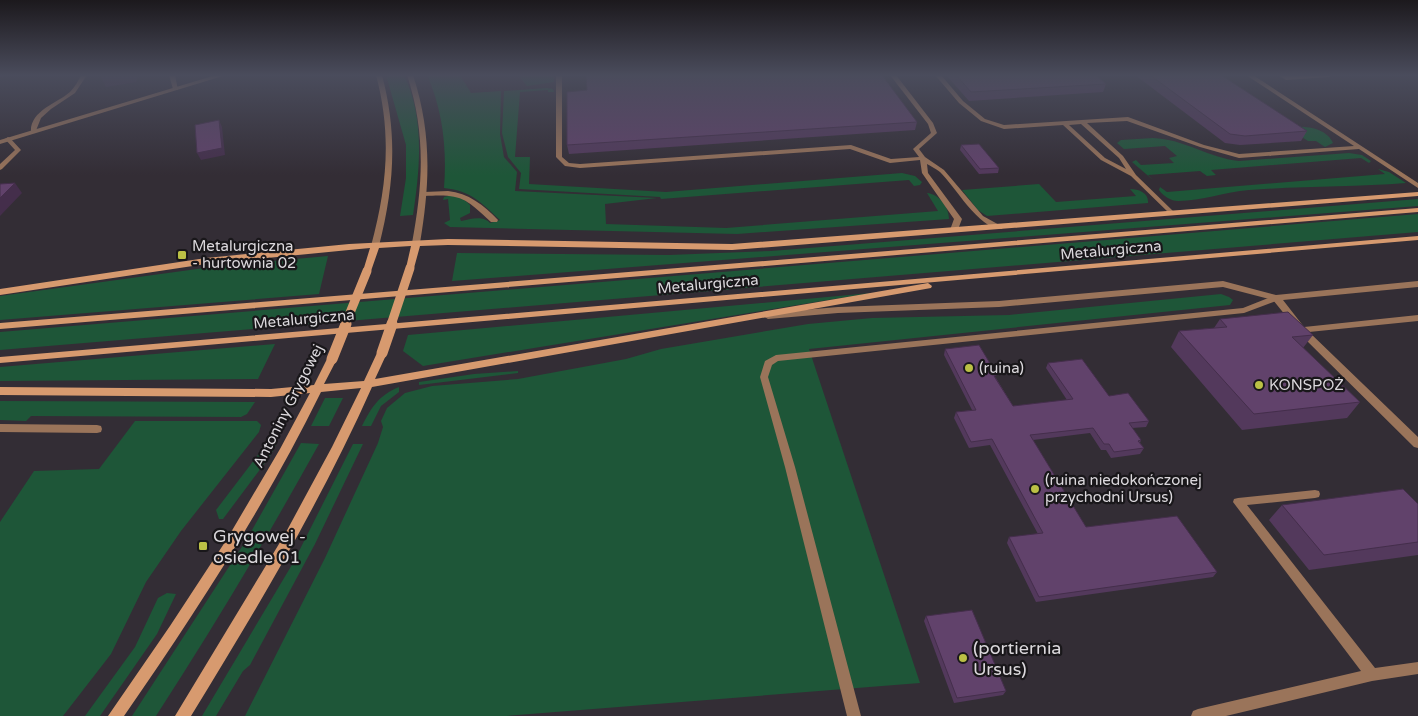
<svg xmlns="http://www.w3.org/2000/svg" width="1418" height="716" font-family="'Varela Round',sans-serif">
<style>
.green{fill:#1e5638}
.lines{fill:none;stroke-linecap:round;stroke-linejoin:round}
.lane{fill:#9a745a;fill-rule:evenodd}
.street{fill:#9a745a;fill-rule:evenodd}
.secondary{fill:#d79a6f;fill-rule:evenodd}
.secondary-bridge-far1{stroke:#d79a6f;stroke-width:9}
.secondary-bridge{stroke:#d79a6f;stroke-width:11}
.wall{fill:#53395c}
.shaded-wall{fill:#442e4b}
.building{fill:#61426b;stroke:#442e4b}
.poi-dot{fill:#bbc045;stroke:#19171a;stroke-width:2}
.labels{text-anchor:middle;stroke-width:4.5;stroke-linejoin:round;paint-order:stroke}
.poi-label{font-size:15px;fill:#dbd8dc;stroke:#19171a;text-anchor:start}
.street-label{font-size:15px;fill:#dbd8dc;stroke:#19171a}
.near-poi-label{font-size:18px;fill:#dbd8dc;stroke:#19171a;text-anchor:start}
</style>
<rect width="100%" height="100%" fill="#332d35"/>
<path class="green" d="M386,75H404C425,118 420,169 413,215L400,216L406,178V145Z
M427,75H460L471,93L501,91L500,134L504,157L517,172L515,191L657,198L605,204L606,224L726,228L938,211L927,193C939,194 949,207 949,219L737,234L450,227L444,223L450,220L448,199L443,200L444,197C455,194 462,197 470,205V213L460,218L461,221C470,219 483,215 490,223L500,220C480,202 472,191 444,188C447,149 443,111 427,75Z
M518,75H554V82L527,86Z
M547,88L553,89L554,92H548V90L520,92L515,157H530L529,184L666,192L902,173L915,176L922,182L920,185L914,186L909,180L661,199L660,197L519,189L521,173L508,157L502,133L504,91Z
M1295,127C1308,126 1327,129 1333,143L1325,147L1316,141H1308L1294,132Z
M1153,138C1184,139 1209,158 1239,161L1349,153L1362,155L1371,161L1369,163L1361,158L1211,170L1216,175L1207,176L1200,171L1148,175L1153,180L1132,162L1136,160L1141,165L1174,163L1169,158L1177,156L1165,146L1124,149L1117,143L1121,140Z
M1378,169L1389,172L1406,183C1353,187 1301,186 1249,190C1225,192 1202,201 1178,201C1171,201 1163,196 1159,190L1160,187L1167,192L1385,174Z
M1039,184L1056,202L1136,196L1130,189C1139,189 1149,193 1148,203L987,216L978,210L962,190Z
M1418,199V206L452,281L457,253L669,255L771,251Z
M1418,214V232L0,350V332Z
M328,256L319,294L0,320V296L219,266Z
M871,293L423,366L403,351L408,335Z
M1221,294L1229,297L1233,300L1230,305L809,349L920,683L506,716H245L325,558L378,443L383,427L381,421L387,408L405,393L432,386L518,379L626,359L661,349L808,324L872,318L1009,315Z
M275,344L258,379L0,381V367Z
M518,371V373L419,385V382L474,374Z
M399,387V392L381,406L371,426H362C371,408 379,395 399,387Z
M325,398H343L329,426H311Z
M0,401H4L255,402L247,414L241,417L31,416L26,421L0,420Z
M135,421H257L261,425L259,432L181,531L146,582L111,654L63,716H0V522L34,471L99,469Z
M267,443H277L270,456L223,519H219L216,510Z
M301,443L319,444C268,536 214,627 156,716H132L247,539Z
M353,444H363L315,544L250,665L243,671L216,716H202L293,563Z
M167,593L176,594L157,634L100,716H85L135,647L158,598Z"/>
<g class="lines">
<path class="lane" d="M81,75H87L75,93L51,109L41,118L35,133H31C29,111 56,104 70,92C75,87 78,81 81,75Z
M169,75H175L178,90L173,89Z
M556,75H562V157L569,163L580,164L851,145L891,159L919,157L913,149L931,133L928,124L890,75H896L933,123L937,133L919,149L925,157L944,170L983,216L1003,227L1002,229C979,230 955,186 940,172C936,169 931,166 927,164L928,173L962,219L957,232H951L950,230L954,219L922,173L920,160L890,163L850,149L580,168L565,166L556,157Z
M935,75H941L963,101L985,119L1004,125L1128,117L1204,145L1239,154L1354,146L1246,75H1253L1418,183V188L1359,149L1239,158L1200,147L1127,121L1087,123L1123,156L1136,175L1174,212V214H1170L1131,176L1101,160L1063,125L1004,129L981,121L959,103ZM1081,124L1119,158L1126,169L1105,158L1069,125Z
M1278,75L1287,76L1332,75L1329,77L1286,80Z
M8,137L10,138L21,150L2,169L0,170V164L15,150L5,139Z
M448,191C468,193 484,205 498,220L497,222H491C464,197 461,194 424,196L421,194L424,192Z
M1276,295L1279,296L1280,298L1279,300L1244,313L778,361L772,365L768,377L795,467L861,716H847L785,467L760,377L765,361L776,355L1243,308Z
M1315,490L1319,491L1320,494L1319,497L1315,498L1247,505L1375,668L1418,662V674L1372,681L1226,716H1191L1193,711L1198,709L1361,671L1233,502L1234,499L1238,498Z"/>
<path class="street" d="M216,75H226L0,144V140Z
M376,75H382C398,135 394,187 379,246L375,249L371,246C387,187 392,135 376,75Z
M407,75H413C432,133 430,184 420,243L416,246L412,243C423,184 426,133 407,75Z
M1223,281L1276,295L1418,281V287L1283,300L1304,327L1418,315V321L1309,332L1418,437V448L1414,447L1303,337L1273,300L1223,287L999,307L838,313L768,319L763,316L768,313L838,307L999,301Z
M0,424L97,425L101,426L102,429L101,432L97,433L0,432Z"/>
<path class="secondary" d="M1418,192V196L732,250L448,245L420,246L414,268L410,271L406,268L411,246L379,248L371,271L367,274L363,271L370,248L349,250L206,264L0,295V289L206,258L349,244L448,239L732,244Z
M1418,208V212L0,329V323Z
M1418,236V240L0,363V357Z
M928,283L932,286L931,288L372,387C321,502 256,610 191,716H175L285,534L332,447L361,388L321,392C265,506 196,612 124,716H108L170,626L227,539L280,449L310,393L271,397L0,395V387L271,389L314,385L328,357L332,356L337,359L324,384L364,381L377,353L382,350L387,353L375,379Z"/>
<path class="secondary-bridge-far1" d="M345,325L367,271
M391,325L410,268"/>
<path class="secondary-bridge" d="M382,353L392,324
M332,359L346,324"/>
</g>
<path class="wall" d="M0,75H23L0,77Z
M946,75H1096L1106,84L1103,92L969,101Z
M1135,75H1221L1307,131L1301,141L1240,145L1225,143Z
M587,90L917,122L915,130L569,154L567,145Z
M961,145L999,168L998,173L979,174L960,150Z
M1220,319L1313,335L1303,348L1360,402L1347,418L1242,430L1171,347L1179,331L1214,328Z
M945,349L996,378L1013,406L1067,400L1046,368L1048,363L1109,396L1149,421L1146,427L1132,428L1141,440L1140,443L1144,448L1140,454L1111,458L1106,450H1101L1090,433L1033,440L1086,527L1217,572L1213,577L1036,602L1007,543L1009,537L1038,534L990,445L969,448L954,418L956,412L972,410L944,355Z
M1418,504V555L1309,570L1269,520L1282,505Z
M926,616L1006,691L1003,695L954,703L924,621Z"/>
<path class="shaded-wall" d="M100,75H138L136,82L106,87Z
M219,120L222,127L225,155L201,160L197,153Z
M15,183L22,193L0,216V198Z"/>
<path class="building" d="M586,75H882L917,122L567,145V92L587,90Z
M956,75H1096L1106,84L971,92Z
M1150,75H1221L1307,131L1245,136L1230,134Z
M219,120L222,148L197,153L195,125Z
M979,144L999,168L980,169L961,145Z
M15,183L0,198V184Z
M1288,312L1313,335L1292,337L1360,402L1254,414L1179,331L1227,327L1220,319Z
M979,345L997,375L994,376L1013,406L1073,399L1048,363L1082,359L1109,396L1128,393L1149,421L1129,423L1141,440L1138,441L1144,448L1114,452L1109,444H1104L1093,428L1030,435L1086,527L1177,516L1217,572L1039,597L1009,537L1043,533L992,439L971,442L956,412L976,410L945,349Z
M1403,489L1418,504V542L1324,555L1282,505Z
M972,610L1006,691L957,698L926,616Z"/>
<linearGradient id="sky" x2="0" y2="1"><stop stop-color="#1c191d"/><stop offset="0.43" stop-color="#4a4c5c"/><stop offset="1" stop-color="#4a4c5c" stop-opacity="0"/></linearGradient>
<rect width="1418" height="175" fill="url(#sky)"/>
<g class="poi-dot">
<rect x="177" y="250" width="10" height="10" rx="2.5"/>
<circle cx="969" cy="368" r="5"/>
<circle cx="1259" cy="385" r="5"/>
<circle cx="1035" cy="489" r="5"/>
<rect x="198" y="541" width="10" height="10" rx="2.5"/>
<circle cx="963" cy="658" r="5"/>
</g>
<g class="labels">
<g class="poi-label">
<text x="192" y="251">Metalurgiczna<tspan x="192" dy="17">- hurtownia 02</tspan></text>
<text x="979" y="373">(ruina)</text>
<text x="1269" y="390">KONSPOŻ</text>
<text x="1045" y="485">(ruina niedokończonej<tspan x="1045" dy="17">przychodni Ursus)</tspan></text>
</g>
<g class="street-label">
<text transform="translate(1111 250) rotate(-5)" y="5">Metalurgiczna</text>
<text transform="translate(708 284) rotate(-5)" y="5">Metalurgiczna</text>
<text transform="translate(304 319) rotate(-5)" y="5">Metalurgiczna</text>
<text transform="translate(288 406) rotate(-63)" y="5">Antoniny Grygowej</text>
</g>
<g class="near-poi-label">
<text x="213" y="542">Grygowej -<tspan x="213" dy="21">osiedle 01</tspan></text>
<text x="973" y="654">(portiernia<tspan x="973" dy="21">Ursus)</tspan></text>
</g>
</g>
</svg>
